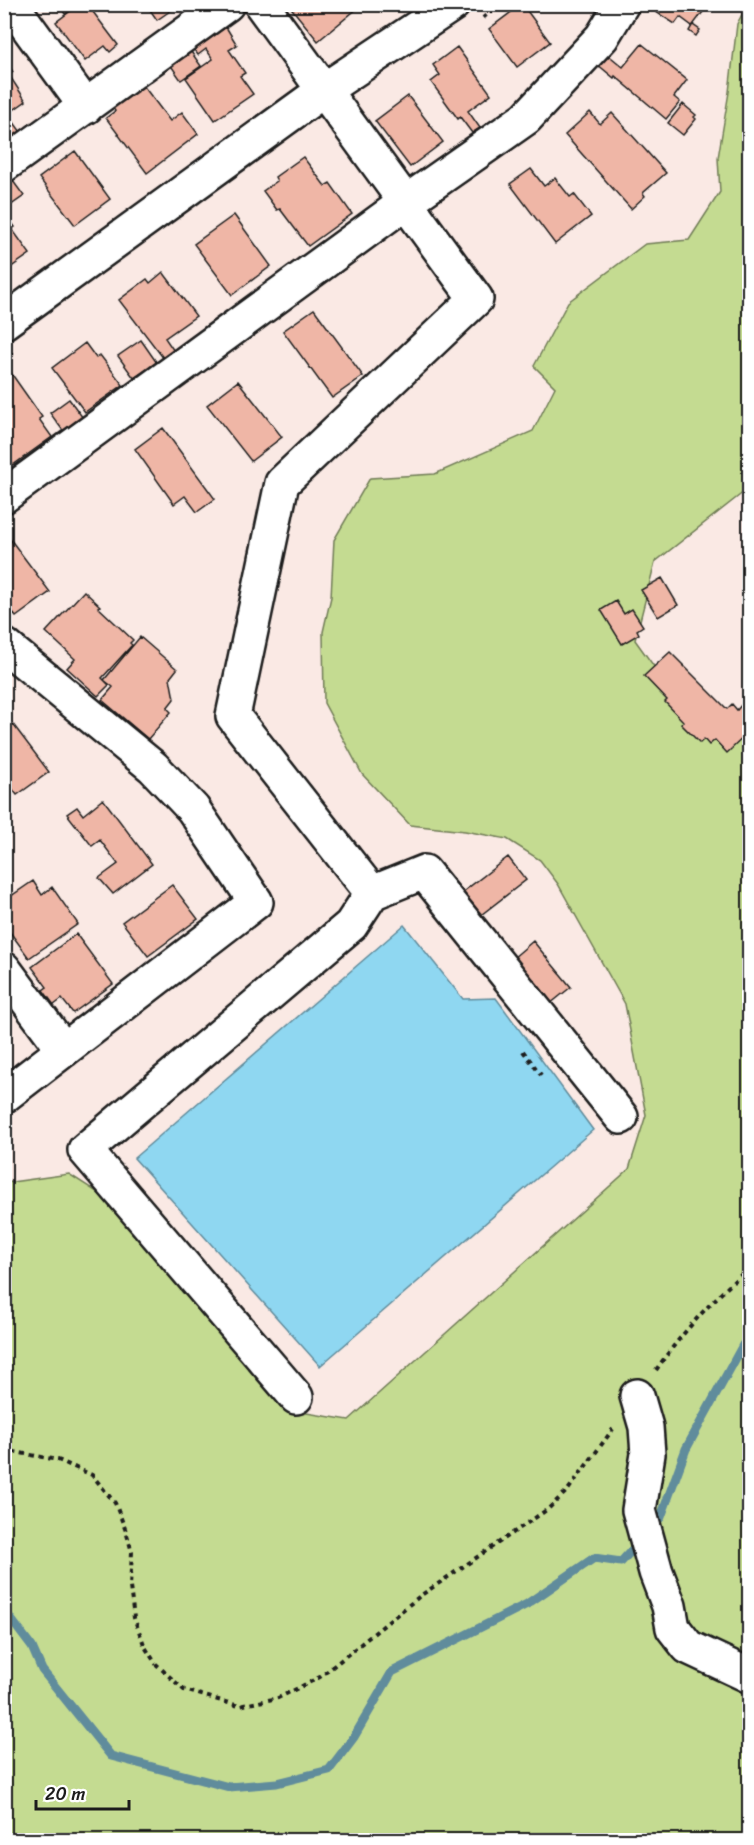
<svg xmlns="http://www.w3.org/2000/svg" width="754" height="1845" font-family="Sriracha,sans-serif">
<style>
.green{fill:#c4db91;stroke:#707c56;stroke-width:1.5}
.water{fill:#8fd7f1;stroke:#618c9c;stroke-width:1.5}
.lines{fill:none;stroke-linecap:round;stroke-linejoin:round}
.stream{stroke:#618c9c;stroke-width:9}
.building{fill:#efb6a6;stroke:#1c1c1c;stroke-width:1.5}
.minor-casing{stroke:#1c1c1c;stroke-width:38}
.path{stroke:#1c1c1c;stroke-width:4;stroke-dasharray:4.5 4.5;stroke-linecap:butt}
.minor{stroke:#fff;stroke-width:33}
</style>
<rect width="100%" height="100%" fill="#fae9e4"/>
<filter id="ink" filterUnits="userSpaceOnUse"><feTurbulence type="fractalNoise" baseFrequency=".0167" numOctaves="2"/><feDisplacementMap in="SourceGraphic" scale="12" xChannelSelector="R" yChannelSelector="G"/><feConvolveMatrix kernelMatrix="1 2 1 2 8 2 1 2 1" color-interpolation-filters="sRGB"/></filter>
<g filter="url(#ink)">
<path class="green" d="M747,5H749V488L655,562L635,640L681,704L749,744V1840H5V1183L69,1174L139,1219L288,1410L349,1420L629,1169L646,1115L625,1004L558,884L540,860L507,839L465,831L410,825L362,774L324,703L323,632L331,597L334,540L370,478L435,474L533,431L555,387L534,366L568,302L645,244L689,240L720,192L718,158L729,92L737,24Z"/>
<path class="water" d="M404,925L463,999L496,998L593,1130L320,1366L134,1158Z"/>
<g class="lines">
<path class="stream" d="M652,1527L661,1517L686,1449L743,1345L750,1339
M4,1610L32,1647L42,1670L111,1756L229,1787L277,1783L329,1770L354,1737L392,1672L527,1604L594,1558L621,1562L641,1540"/>
</g>
<path class="building" d="M58,4H78L65,14Z
M80,4H87L118,45L110,52L105,46L85,61L56,22Z
M146,4H180L157,20Z
M288,4H357L359,7L318,41Z
M522,4L550,42L517,67L489,29Z
M650,4H709L693,25L700,30L696,36L689,31L692,26L680,17L675,24L648,7Z
M226,27L237,45L229,50L245,73L240,76L253,94L215,120L186,78L213,59L206,49L198,55L191,46L199,40L202,44Z
M642,44L687,80L674,97L680,102L666,119L615,76L614,78L597,64L606,53L623,67Z
M187,46L201,66L181,80L167,60Z
M457,47L491,94L468,111L480,128L472,133L460,117L458,119L431,82L440,75L433,65Z
M4,58L13,72L9,75L26,101L12,111L10,108L4,111Z
M142,84L170,121L182,112L198,134L147,173L106,118L115,111L112,107Z
M408,96L443,142L410,167L375,121Z
M683,104L696,115L694,117L696,119L683,135L668,123Z
M590,112L600,124L612,113L666,173L643,193L645,196L631,209L565,135Z
M7,113L21,132L4,144V114Z
M75,151L110,199L75,225L39,178Z
M303,157L325,186L330,183L352,214L308,246L280,209L277,210L263,191L277,181L275,177Z
M531,169L544,186L555,178L570,197L574,194L591,216L555,244L510,184Z
M10,177L24,196L4,210V181Z
M4,212L15,227L12,229L30,254L4,272Z
M234,215L271,266L232,295L194,244Z
M163,272L196,316L165,338L174,351L164,359L119,300L147,279L150,283Z
M314,309L363,376L332,398L283,331Z
M141,340L157,363L134,378L118,356Z
M85,343L96,358L100,355L123,385L85,412L52,368Z
M11,373L42,417L39,419L52,437L13,465L4,454V377Z
M238,381L282,437L251,461L207,405Z
M69,399L83,418L64,432L50,413Z
M163,428L215,499L197,512L185,496L174,504L135,449Z
M4,531L50,592L16,617L4,601Z
M662,578L678,605L658,617L641,590Z
M84,591L100,606L98,607L133,640L130,643L132,645L102,678L109,685L98,696L67,668L75,659L46,632Z
M616,601L624,614L632,609L643,626L637,630L639,634L622,644L601,610Z
M140,637L177,669L170,678L174,699L167,708L171,712L148,739L102,700L113,687L104,680Z
M670,652L727,709L732,704L737,710L742,704L750,712V731L727,753L715,740L709,745L704,739L700,743L681,724L684,722L665,702L667,700L644,676Z
M12,723L49,772L17,795L4,778V729Z
M103,799L152,864L113,894L99,878L118,864L100,840L92,846L67,814L77,807L83,815Z
M508,857L526,880L477,918L459,895Z
M33,881L42,895L52,887L78,924L29,958L4,924V901Z
M172,885L198,919L148,956L122,922Z
M76,934L113,984L73,1013L62,999L54,1005L43,990L47,987L32,967Z
M533,941L571,987L550,1004L513,958Z"/>
<g class="lines">
<g class="minor-casing">
<path id="minor" d="M11,4L86,107
M261,4L476,299L282,483L233,716L372,893
M4,165L227,4
M4,322L324,90L453,4
M4,496L406,202L526,118L602,37L622,4
M4,645L153,767L193,809L256,902L4,1096
M4,969L64,1050
M637,1396L646,1427L648,1454L639,1510L656,1572L669,1606L673,1628L688,1647L750,1676
M296,1397L85,1150L351,925L372,893L424,872L621,1117"/>
</g>
<path class="path" d="M483,18L498,4
M4,360L13,353
M523,1051L541,1075
M656,1370C683,1331 714,1298 750,1267
M4,1450L58,1460L92,1475L115,1503L126,1531L132,1552L130,1587L134,1618L145,1647L156,1664L184,1690L239,1706L278,1698L320,1677L420,1596L548,1509L568,1490L613,1429"/>
<use href="#minor" class="minor"/>
</g>
</g>
<rect width="754" height="1845" fill="none" stroke="#fff" stroke-width="24"/>
<rect x="12" y="12" width="730" height="1821" fill="none" stroke="#1c1c1c" stroke-width="2" filter="url(#ink)"/>
<path d="M36 1800v9h93v-9" fill="none" stroke="#1c1c1c" stroke-width="3"/>
<text x="45" y="1800" font-size="18" fill="#1c1c1c" stroke="#ffffff" stroke-width="4.5" paint-order="stroke">20 m</text>
</svg>
